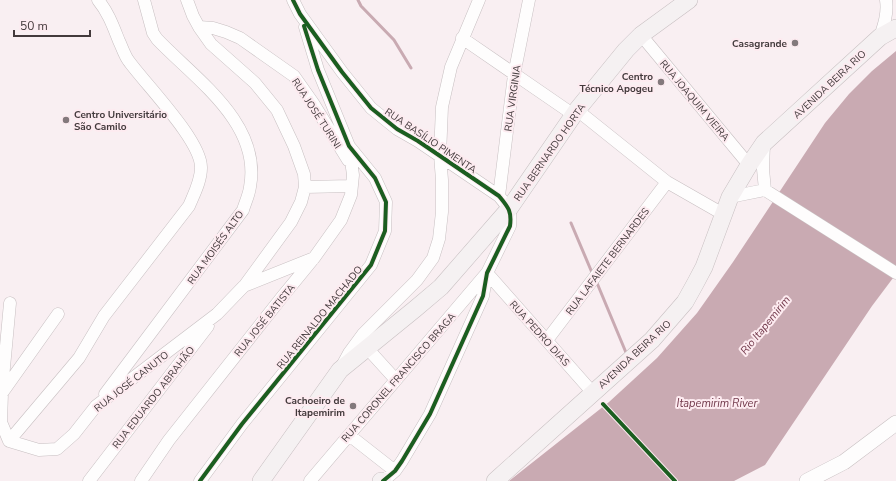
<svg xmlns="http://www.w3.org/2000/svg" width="896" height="481" font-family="'Nunito Sans',sans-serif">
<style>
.water{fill:#c9aab2}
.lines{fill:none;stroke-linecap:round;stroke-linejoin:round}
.stream{stroke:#c9aab2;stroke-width:3}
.minor-casing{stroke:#c7bfc1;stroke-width:13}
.tertiary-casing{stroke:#c7bfc1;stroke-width:16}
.secondary-casing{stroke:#c7bfc1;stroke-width:18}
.minor{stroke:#fefdfd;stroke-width:12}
.tertiary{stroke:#fefdfd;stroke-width:15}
.secondary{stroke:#f5f1f2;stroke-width:17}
.cycleway-casing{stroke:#fdebf0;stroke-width:6}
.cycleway{stroke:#1b5e20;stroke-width:4}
.poi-dot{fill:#83797c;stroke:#fdebf0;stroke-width:1.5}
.labels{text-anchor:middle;stroke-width:4;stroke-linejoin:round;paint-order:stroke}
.poi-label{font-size:10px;font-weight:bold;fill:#433a3c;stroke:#fdebf0;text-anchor:end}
.street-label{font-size:10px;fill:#433a3c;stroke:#fdebf0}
.water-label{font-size:11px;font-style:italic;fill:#72394b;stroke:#fdebf0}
</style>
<rect width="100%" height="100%" fill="#f9eff2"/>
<path class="water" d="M896,51V274L872,306L765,465L734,481H509L609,402L657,358L697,313L733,262L825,123L849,94L872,71Z"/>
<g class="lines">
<path class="stream" d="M358,0L361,6L394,40L411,68
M571,223L593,275
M597,283L627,355"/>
<g class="minor-casing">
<path id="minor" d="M187,0L193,16L199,27L213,28L226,32L240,38L294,76L313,103L348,160
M293,0L300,14L342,72L371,108L397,129L418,141L499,196C508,207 512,211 510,226L487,273L483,296L430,414L402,461L395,471L383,481
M199,27L211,44L255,83L277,110L294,146L304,174L305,187L301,202L291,222L245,285
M641,35L749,165
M880,37C884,25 888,13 886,0
M462,38L574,115
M577,110L667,182L723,214
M305,187L351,186
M765,190L896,273
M499,196L514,75L529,0
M730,197L765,190L763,169L764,143
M487,273L593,393
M58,314L2,393L1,422L9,441L39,450L57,449L74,434L96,406L217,314L244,286L314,258
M547,340L667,182
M367,348L396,380
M343,364L349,353L363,334L417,280L433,258L439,239L442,212V180L440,155L442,107L451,67L479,0
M2,389L10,303
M105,394L243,210C245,203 249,195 250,187C262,123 195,79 157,39L153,33L144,0
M349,435L395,471
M9,441L79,358L104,316L189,206C194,194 201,181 201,168C202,141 145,84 128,60C124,54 122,47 119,41C113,26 108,12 98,0
M89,481L208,326
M141,481L169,440L282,297L314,258L341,220L351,195L353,175L349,146
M200,481L242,424L371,265L385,231L386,202L375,178L349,146L318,70L305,27
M310,481L486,274"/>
</g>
<g class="tertiary-casing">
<path id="tertiary" d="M807,481L844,462L896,423"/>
</g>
<g class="secondary-casing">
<path id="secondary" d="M261,481L340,370L415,309L441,287L509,209L577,110L626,50L641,35L689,0
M381,481H383
M495,481L652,340L685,302L695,284L704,267L730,197L749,165L764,143L880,37L896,28"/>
</g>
<use href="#minor" class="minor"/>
<use href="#tertiary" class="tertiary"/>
<use href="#secondary" class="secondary"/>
<g class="cycleway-casing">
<path id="cycleway" d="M293,0L300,14L342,72L371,108L397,129L418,141L499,196C508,207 512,211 510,226L487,273L483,296L430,414L402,461L395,471L383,481
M603,404L675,481
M200,481L242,424L371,265L385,231L386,202L375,178L349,146L318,70L304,26"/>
</g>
<use href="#cycleway" class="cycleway"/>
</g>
<g class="poi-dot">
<circle cx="795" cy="43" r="4"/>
<circle cx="661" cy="82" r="4"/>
<circle cx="66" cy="120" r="4"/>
<circle cx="353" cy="406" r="4"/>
</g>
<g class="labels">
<g class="poi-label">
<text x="787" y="47">Casagrande</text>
<text x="653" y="80">Centro<tspan x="653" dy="12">Técnico Apogeu</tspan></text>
<text x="74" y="118" text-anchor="start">Centro Universitário<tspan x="74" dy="12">São Camilo</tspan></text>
<text x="345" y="404">Cachoeiro de<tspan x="345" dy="12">Itapemirim</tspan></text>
</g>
<g class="street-label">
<text transform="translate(829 84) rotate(-43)" y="4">AVENIDA BEIRA RIO</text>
<text transform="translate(512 98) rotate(-82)" y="4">RUA VIRGINIA</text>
<text transform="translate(695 100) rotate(50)" y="4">RUA JOAQUIM VIEIRA</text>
<text transform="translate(317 113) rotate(57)" y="4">RUA JOSÉ TURINI</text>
<text transform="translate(431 140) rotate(34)" y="4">RUA BASÍLIO PIMENTA</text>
<text transform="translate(549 152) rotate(-55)" y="4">RUA BERNARDO HORTA</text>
<text transform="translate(215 247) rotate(-54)" y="4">RUA MOISÉS ALTO</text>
<text transform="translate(607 261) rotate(-53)" y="4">RUA LAFAIETE BERNARDES</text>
<text transform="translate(319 317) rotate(-51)" y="4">RUA REINALDO MACHADO</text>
<text transform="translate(264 320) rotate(-51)" y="4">RUA JOSÉ BATISTA</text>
<text transform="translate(540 333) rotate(48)" y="4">RUA PEDRO DIAS</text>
<text transform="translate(634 354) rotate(-43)" y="4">AVENIDA BEIRA RIO</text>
<text transform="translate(398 377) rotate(-49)" y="4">RUA CORONEL FRANCISCO BRAGA</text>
<text transform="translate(131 381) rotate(-38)" y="4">RUA JOSÉ CANUTO</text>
<text transform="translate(153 397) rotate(-52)" y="4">RUA EDUARDO ABRAHÃO</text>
</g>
<g class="water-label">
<text transform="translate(765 325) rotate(-51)" y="4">Rio Itapemirim</text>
<text x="717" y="407">Itapemirim River</text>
</g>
</g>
<path d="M14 30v6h76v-6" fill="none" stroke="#433a3c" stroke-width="2"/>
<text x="20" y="30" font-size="12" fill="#433a3c" stroke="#fdebf0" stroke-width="3" paint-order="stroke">50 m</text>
</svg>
